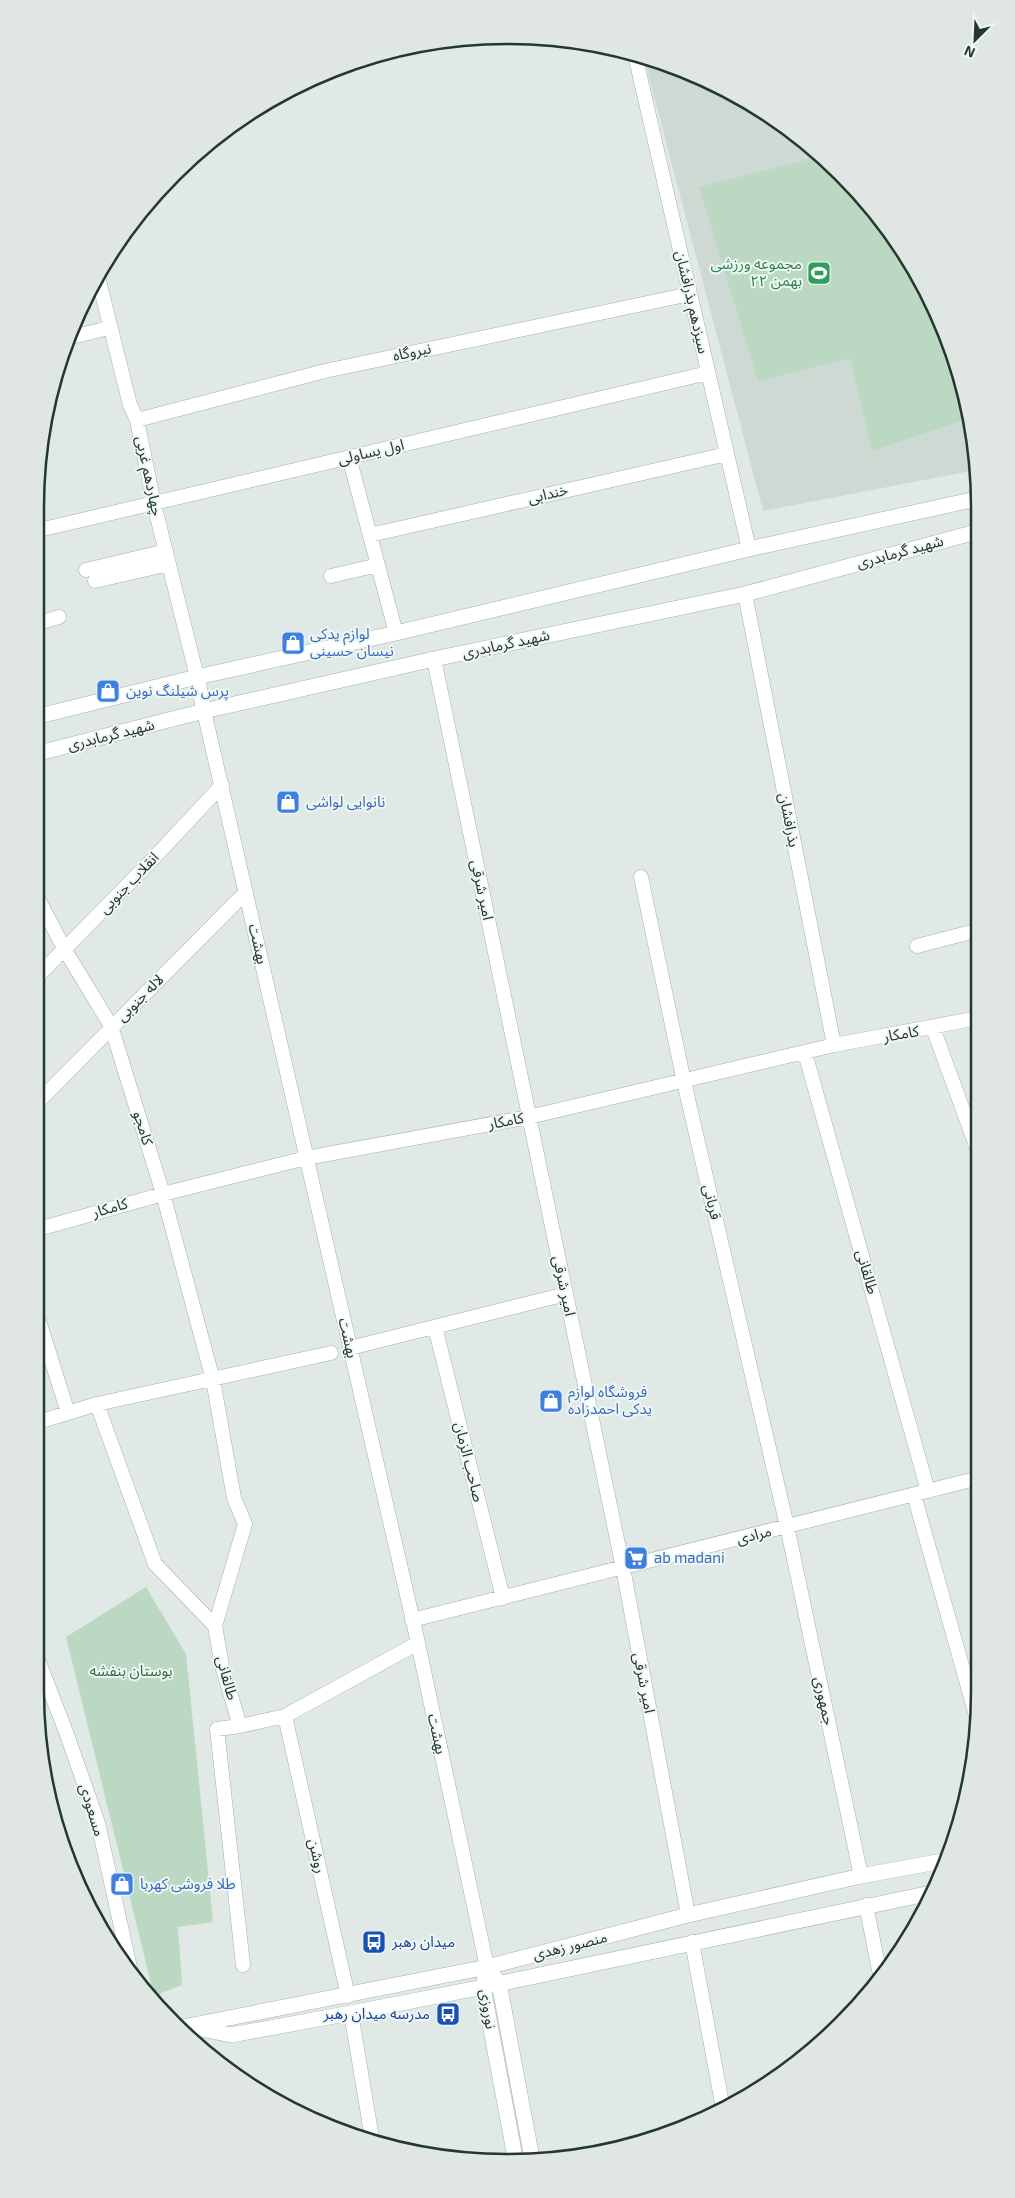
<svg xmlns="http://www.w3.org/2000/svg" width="1015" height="2198" font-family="'Exo 2','Noto Sans Arabic',sans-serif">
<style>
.built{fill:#cfd9d4}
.green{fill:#bbd8c2}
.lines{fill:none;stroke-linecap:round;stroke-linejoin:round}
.minor-casing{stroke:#a4b0ab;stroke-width:15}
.secondary-casing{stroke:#a1b4ac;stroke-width:16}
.minor{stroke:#fff;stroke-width:14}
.secondary{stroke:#fff;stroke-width:15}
.labels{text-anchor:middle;stroke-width:4;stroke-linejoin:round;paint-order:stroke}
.leisure-label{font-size:15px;fill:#27864d;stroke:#f0f6f3;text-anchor:end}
.street-label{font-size:15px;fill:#233831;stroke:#f0f6f3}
.shop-label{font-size:15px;fill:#366cbe;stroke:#f0f6f3;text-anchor:start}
.park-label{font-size:15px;fill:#326a45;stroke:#f0f6f3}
.transit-label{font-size:15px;fill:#164399;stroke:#f0f6f3;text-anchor:start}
.rim{fill:none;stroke:#233831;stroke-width:2.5}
</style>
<rect width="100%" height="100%" fill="#e0e9e5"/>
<path class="built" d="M644,58L688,71L795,132L882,220L944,326L976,446V470L763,511Z"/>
<path class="green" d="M819,157L882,220L944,326L969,418L872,451L850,358L758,381L699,187Z
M146,1587L186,1654L213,1922L178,1927L182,1985L154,1996L66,1637Z"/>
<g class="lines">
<g class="minor-casing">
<path id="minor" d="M635,55L749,549
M98,277L130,405L137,420L154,504L197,677
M67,338L109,328
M137,420L325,371L690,294
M349,457L396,633
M35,531L708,373
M370,535L727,454
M86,570L166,551
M331,576L378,565
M95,581L169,564
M745,594L834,1045
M35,624L59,617
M434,659L623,1568L688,1915
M204,711L418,1643L487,1967
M641,877L684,1082L787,1526L861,1876
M35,893L65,950L111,1026L163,1194L213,1380L234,1498L245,1524L215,1626
M917,946L975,931
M35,979L152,860L222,785
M933,1028L978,1151
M805,1053L928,1491
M35,1105L246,892
M35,1230L163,1194L306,1158L529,1117L834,1045L978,1018
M35,1308L68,1413
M435,1327L503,1598
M350,1348L566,1294
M97,1404L155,1564L215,1626L222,1666L240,1726L217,1729L243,1965
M35,1423L97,1404L331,1353
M914,1495L977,1719
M412,1620L979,1478
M35,1652L66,1732L98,1823L131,1972
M285,1716L348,1996
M240,1726L285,1716L418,1643
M866,1905L880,1975
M692,1942L723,2109
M351,2013L372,2138"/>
</g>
<g class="secondary-casing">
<path id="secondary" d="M197,677L204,711
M35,717L197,677L396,633L749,549L976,499
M35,754L204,711L434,659L745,594L976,532
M494,1976L499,1983L532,2158
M485,1978L483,1987L515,2157
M183,2027L487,1967L688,1915L861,1876L948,1860
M197,2028L231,2035L351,2013L483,1987L931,1893"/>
</g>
<use href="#minor" class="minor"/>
<use href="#secondary" class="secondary"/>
</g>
<defs>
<g id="stadium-square" transform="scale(1.25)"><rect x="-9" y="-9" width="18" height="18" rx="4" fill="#2e9e5b" stroke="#f0f6f3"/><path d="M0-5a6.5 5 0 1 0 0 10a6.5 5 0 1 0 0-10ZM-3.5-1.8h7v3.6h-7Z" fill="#fff"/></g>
<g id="shop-square" transform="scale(1.25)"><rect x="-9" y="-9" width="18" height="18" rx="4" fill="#3f7fe0" stroke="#f0f6f3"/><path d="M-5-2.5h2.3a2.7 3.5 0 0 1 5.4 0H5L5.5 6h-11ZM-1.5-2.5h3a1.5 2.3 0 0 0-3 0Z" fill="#fff"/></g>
<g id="supermarket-square" transform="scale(1.25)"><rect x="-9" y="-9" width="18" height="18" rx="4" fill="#3f7fe0" stroke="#f0f6f3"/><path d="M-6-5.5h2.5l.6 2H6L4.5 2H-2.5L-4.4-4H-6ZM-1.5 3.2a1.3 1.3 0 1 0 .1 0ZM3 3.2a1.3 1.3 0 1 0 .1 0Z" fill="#fff"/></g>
<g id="bus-square" transform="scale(1.25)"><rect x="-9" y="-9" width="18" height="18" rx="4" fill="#1a4fb4" stroke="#f0f6f3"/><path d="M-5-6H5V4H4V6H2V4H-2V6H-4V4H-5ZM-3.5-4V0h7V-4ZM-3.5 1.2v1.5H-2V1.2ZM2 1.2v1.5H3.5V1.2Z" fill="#fff"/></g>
</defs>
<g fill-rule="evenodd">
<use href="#stadium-square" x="819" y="273"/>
<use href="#shop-square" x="293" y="643"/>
<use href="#shop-square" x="108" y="691"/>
<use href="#shop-square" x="288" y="802"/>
<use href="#shop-square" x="551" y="1401"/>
<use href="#supermarket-square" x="636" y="1558"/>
<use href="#shop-square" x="122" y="1884"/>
<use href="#bus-square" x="374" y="1942"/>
<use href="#bus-square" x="448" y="2014"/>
</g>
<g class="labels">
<g class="leisure-label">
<text x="802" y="269">مجموعه ورزشی<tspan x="802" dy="17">۲۲ بهمن</tspan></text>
</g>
<g class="street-label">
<text transform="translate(692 302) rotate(77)" y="5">سیزدهم بذرافشان</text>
<text transform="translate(412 352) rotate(-12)" y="5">نیروگاه</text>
<text transform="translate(371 452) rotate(-13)" y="5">اول یساولی</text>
<text transform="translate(149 476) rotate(78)" y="5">چهاردهم غربی</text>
<text transform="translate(548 494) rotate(-13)" y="5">خندابی</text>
<text transform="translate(900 552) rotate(-15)" y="5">شهید گرمابدری</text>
<text transform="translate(506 644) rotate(-12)" y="5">شهید گرمابدری</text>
<text transform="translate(111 735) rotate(-14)" y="5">شهید گرمابدری</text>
<text transform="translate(789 820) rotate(79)" y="5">بذرافشان</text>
<text transform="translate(129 883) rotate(-46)" y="5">انقلاب جنوبی</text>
<text transform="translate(482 890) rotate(78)" y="5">امیر شرقی</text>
<text transform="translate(258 944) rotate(77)" y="5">بهشت</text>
<text transform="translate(140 998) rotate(-45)" y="5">لاله جنوبی</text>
<text transform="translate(901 1034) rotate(-10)" y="5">کامکار</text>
<text transform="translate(506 1121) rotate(-11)" y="5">کامکار</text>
<text transform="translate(143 1128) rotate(73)" y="5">کامجو</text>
<text transform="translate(712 1202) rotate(77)" y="5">قربانی</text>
<text transform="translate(110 1208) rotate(-16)" y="5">کامکار</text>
<text transform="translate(867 1272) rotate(74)" y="5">طالقانی</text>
<text transform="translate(564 1286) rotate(78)" y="5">امیر شرقی</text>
<text transform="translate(348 1338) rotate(77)" y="5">بهشت</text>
<text transform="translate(469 1462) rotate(76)" y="5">صاحب الزمان</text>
<text transform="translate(754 1535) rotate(-14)" y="5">مرادی</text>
<text transform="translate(227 1678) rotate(75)" y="5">طالقانی</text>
<text transform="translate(644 1683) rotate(79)" y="5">امیر شرقی</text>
<text transform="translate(824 1701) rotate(78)" y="5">جمهوری</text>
<text transform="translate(437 1734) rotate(78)" y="5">بهشت</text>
<text transform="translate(92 1810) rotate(73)" y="5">مسعودی</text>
<text transform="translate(317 1856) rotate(77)" y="5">روشن</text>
<text transform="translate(570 1946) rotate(-14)" y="5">منصور زهدی</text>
<text transform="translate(488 2009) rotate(81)" y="5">نوروزی</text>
</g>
<g class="shop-label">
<text x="310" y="639">لوازم یدکی<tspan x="310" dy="17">نیسان حسینی</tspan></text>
<text x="126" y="696">پرس شیلنگ نوین</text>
<text x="306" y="807">نانوایی لواشی</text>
<text x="568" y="1397">فروشگاه لوازم<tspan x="568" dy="17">یدکی احمدزاده</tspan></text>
<text x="654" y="1563">ab madani</text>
<text x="140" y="1889">طلا فروشی کهربا</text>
</g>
<g class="park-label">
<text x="131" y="1676">بوستان بنفشه</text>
</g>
<g class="transit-label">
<text x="392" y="1947">میدان رهبر</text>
<text x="430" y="2019" text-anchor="end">مدرسه میدان رهبر</text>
</g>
</g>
<path d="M0 0H1015V2198H0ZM507 44H508A463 463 0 0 1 971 507V1691A463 463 0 0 1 508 2154H507A463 463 0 0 1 44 1691V507A463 463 0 0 1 507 44Z" fill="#e0e7e3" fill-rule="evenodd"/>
<path class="rim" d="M507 44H508A463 463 0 0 1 971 507V1691A463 463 0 0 1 508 2154H507A463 463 0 0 1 44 1691V507A463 463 0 0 1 507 44Z"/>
<g transform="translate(975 40) rotate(204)" stroke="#f0f6f3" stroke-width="4" paint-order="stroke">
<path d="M0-4L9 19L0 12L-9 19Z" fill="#233831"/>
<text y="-8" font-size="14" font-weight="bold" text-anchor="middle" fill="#233831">N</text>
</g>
</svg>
